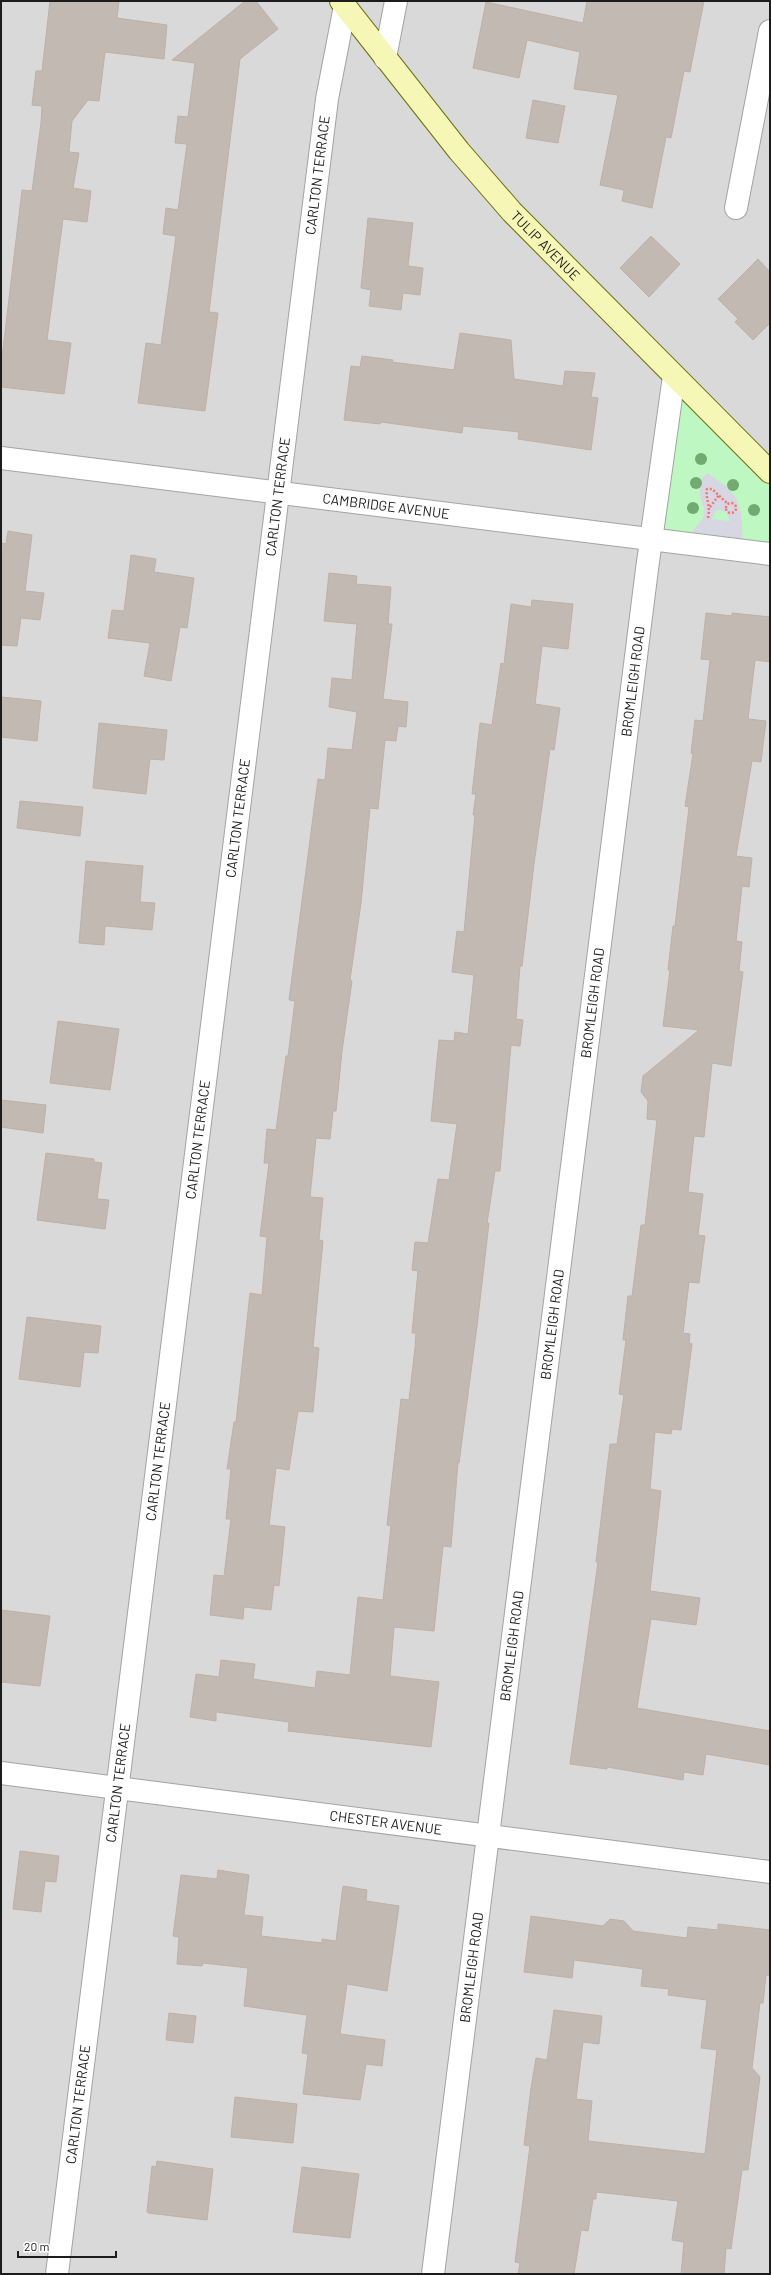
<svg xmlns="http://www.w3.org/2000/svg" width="771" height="2275" font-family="Barlow,sans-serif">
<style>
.residential{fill:#dad9d9}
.park{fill:#bff7c2}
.plaza{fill:#d7d7e3;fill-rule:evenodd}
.building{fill:#c2b9b2;stroke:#bfb0a5}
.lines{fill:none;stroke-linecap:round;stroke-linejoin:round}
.minor-casing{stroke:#a3a3a3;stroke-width:24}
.secondary-casing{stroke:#676f07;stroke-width:24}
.path{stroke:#f6756b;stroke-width:2.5;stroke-dasharray:2 2;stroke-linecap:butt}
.minor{stroke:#fff;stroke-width:22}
.secondary{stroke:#f6f7b6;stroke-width:22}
.tree{fill:#72aa71}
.labels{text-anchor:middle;stroke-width:4;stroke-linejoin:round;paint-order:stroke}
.street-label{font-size:14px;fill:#1c1c1c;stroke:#fff}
</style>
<rect width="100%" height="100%" fill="#ede9e2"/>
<path class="residential" d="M1,1H770V2274H1Z"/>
<path class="park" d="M675,381L770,475V552L654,537Z"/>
<path class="plaza" d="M707,473L726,486L736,498L741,513L743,539L692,532L703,518L704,508L700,497V485L702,478ZM719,510L726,512L730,521L712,519L716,511Z"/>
<path class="building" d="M50,1H119L117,18L167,25L164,59L105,52L99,101L88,100L72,121L69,152L79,153L73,188L91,191L87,222L63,219L47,340L71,343L64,394L1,387V366L22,190L32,191L41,123L42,106L32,105L36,71H42Z
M245,1H256L278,29L240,59L209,312L218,313L205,411L138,403L146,343L161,345L176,236L163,234L166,208L178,210L187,144L175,143L178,116L188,117L195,63L172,60Z
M587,1H704L690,72L684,71L671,138L666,137L652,208L622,201L624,190L600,185L618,95L574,89L580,52L527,40L519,78L473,68L486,2L583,23Z
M533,100L565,106L558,143L526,138Z
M368,218L413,223L408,266L423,268L420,295L403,293L401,310L369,306L371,290L361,288Z
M651,236L680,264L649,297L620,268Z
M758,259L770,272V323L753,340L735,322L738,319L718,299Z
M460,333L511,340L514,379L563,386L565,371L595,373L591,397L598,398L591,450L518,439L519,432L463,426L462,433L381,422L380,424L344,420L351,366L360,367L362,356L393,360L392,362L454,370Z
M8,531L32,535L25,591L44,593L40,620L21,618L17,646L1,645V543L6,544Z
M131,555L156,559L154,572L194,578L187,628L180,627L171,681L144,676L150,643L108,638L112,610L124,611Z
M329,573L357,576L356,584L391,587L388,624H392L383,699L408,702L406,727L398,726L396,741L385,740L378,809L370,808L361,903L350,980L352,981L342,1051L336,1111H333L330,1139L316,1138L310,1197L323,1198L319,1240L323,1241L313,1347L319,1348L313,1412L298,1411L289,1470L276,1468L269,1525L285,1527L279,1586L274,1585L271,1610L244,1607L243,1619L210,1615L214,1575L224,1576L231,1519H226L231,1469H227L234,1422H236L250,1293L262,1295L267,1237L260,1236L269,1163H264L267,1129L276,1130L286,1056H288L295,1001L289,1000L318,779L325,780L328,748L352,750L357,712L329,707L332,678L352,680L357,624L324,621Z
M532,600L573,604L568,649L542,646L535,704L560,708L554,750L550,749L534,864L522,966H520L516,1019L523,1020L520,1046L511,1045L500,1171H495L487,1223H489L477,1326L459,1463H458L451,1547L443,1546L434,1631L394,1627L390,1676L439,1682L431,1747L288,1731L289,1722L216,1712V1721L190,1717L196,1674L219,1677L221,1660L255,1664L253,1679L315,1688L317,1671L350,1675L358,1597L383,1600L391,1526L387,1525L401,1399L409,1400L415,1348L416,1333H412L418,1271L412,1270L415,1242L428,1243L438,1179L449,1180L457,1124L431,1121L439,1040L454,1041L455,1032L468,1034L474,975L452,972L457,931L464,932L475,815H473L476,794H472L480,723L492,725L501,663L504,664L511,604L531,607Z
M706,613L732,616V613L770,617V662L755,660L748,719L766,721L761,762L752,761L736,856L752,858L749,887L742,886L736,941L742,942L739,971L743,972L731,1066L712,1063L704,1137L694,1136L688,1192L703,1194L698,1235L705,1236L699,1283L689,1282L683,1333L690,1334L689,1343L692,1344L681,1430L672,1429L671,1434L655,1432L650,1489L661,1491L650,1591L700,1598L696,1625L651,1619L637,1708L770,1731V1765L706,1754L703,1775L684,1772L683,1780L607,1767V1769L570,1764L598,1562H596L610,1444H617L624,1395L619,1394L626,1340H623L628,1296H632L641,1225H645L657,1120L647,1119L648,1101L641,1092L643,1076L699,1030L663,1026L670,970H668L673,926H675L689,807L685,806L693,754L691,753L695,720L703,721L710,660L701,659Z
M1,697L41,701L37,741L1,737Z
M99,723L167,730L164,760L150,759L146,794L93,788Z
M20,801L83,807L80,836L17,828Z
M86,861L143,866L140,902L155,903L152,930L105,926L104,945L79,943Z
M58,1021L119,1029L110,1090L50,1083Z
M1,1100L46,1105L43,1133L1,1127Z
M46,1153L94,1159V1162L102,1163L97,1199L109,1200L105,1229L37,1220Z
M27,1317L101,1326L98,1353L84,1352L80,1387L19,1379Z
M1,1610L50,1616L40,1686L1,1682Z
M20,1851L59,1856L56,1882L45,1881L41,1912L13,1909Z
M218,1870L249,1875L244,1915L263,1917L261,1936L322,1943V1939L336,1941L343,1886L367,1890L366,1901L399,1906L387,1991L347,1984L340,2034L385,2040L382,2066L366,2064L360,2100L303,2094L308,2054L302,2053L307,2015L244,2006L248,1968L203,1963L202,1966L177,1964L179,1937L173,1936L181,1875L217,1879Z
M531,1916L603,1926L610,1919L624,1921L633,1931L687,1938L688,1927L718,1930V1924L770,1930V1975H766L763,2003H760L752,2068L760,2077L748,2170H742L731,2249L726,2248L724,2274H681L684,2242L672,2240L678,2201L596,2192V2199H593L588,2231L581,2230L574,2274H518L520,2263L515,2262L530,2146L524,2145L531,2088L536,2058L547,2060L554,2010L602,2016L599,2044L583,2042L576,2099L592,2101L588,2141L705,2154L717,2050L701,2048L707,2000L668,1995L669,1989L641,1986L643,1969L574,1960L572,1978L524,1972Z
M169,2013L196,2016L193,2043L166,2040Z
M235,2097L297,2104L293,2143L231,2137Z
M157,2161L213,2169L207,2220L148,2213L147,2211L152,2166L156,2167Z
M302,2167L359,2174L350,2238L293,2232Z"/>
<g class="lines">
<g class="minor-casing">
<g id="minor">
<path d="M385,58L396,1"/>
<path d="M736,208L770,31"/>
<path id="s1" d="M1,458L770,554"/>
<path id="s2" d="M1,1773L770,1872"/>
<path id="s3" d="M57,2274L327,99L345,6"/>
<path id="s4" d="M433,2274L647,569L674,376"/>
</g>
</g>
<g class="secondary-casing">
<g id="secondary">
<path id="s5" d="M341,1L459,151L512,212L770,472"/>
</g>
</g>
<path class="path" d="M726 508a5 5 0 1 1 10 0a5 5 0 1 1-10 0Z
M710,507L719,495
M708,518C711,505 705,498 707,489H712L728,504"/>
<use href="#minor" class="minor"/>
<use href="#secondary" class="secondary"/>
</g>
<g class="tree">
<circle cx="701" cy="459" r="6"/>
<circle cx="696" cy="483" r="6"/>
<circle cx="733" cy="485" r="6"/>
<circle cx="693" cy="508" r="6"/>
<circle cx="754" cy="510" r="6"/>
</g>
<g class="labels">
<g class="street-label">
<text dy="5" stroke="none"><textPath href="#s3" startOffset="2115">CARLTON TERRACE</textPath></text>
<text dy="5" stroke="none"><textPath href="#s5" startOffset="319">TULIP AVENUE</textPath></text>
<text dy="5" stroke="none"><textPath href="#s3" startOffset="1791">CARLTON TERRACE</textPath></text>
<text dy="5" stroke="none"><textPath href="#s1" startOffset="388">CAMBRIDGE AVENUE</textPath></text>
<text dy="5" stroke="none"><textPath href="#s4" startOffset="1605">BROMLEIGH ROAD</textPath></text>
<text dy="5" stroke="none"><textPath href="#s3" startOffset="1467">CARLTON TERRACE</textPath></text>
<text dy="5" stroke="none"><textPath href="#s4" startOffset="1281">BROMLEIGH ROAD</textPath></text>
<text dy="5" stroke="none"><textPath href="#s3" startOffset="1143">CARLTON TERRACE</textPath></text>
<text dy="5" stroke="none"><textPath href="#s4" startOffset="957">BROMLEIGH ROAD</textPath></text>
<text dy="5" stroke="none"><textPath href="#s3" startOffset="819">CARLTON TERRACE</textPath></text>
<text dy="5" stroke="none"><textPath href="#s4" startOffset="633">BROMLEIGH ROAD</textPath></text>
<text dy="5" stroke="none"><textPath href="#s3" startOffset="495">CARLTON TERRACE</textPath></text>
<text dy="5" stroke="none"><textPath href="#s2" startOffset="388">CHESTER AVENUE</textPath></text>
<text dy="5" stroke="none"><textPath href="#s4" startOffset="309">BROMLEIGH ROAD</textPath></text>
<text dy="5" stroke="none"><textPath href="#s3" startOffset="171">CARLTON TERRACE</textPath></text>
</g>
</g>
<rect width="771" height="2275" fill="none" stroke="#1c1c1c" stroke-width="4"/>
<path d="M18 2251v6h98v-6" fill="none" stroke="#1c1c1c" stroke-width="2"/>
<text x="24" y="2251" font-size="12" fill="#1c1c1c" stroke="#ffffff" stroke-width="3" paint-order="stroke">20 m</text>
</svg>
